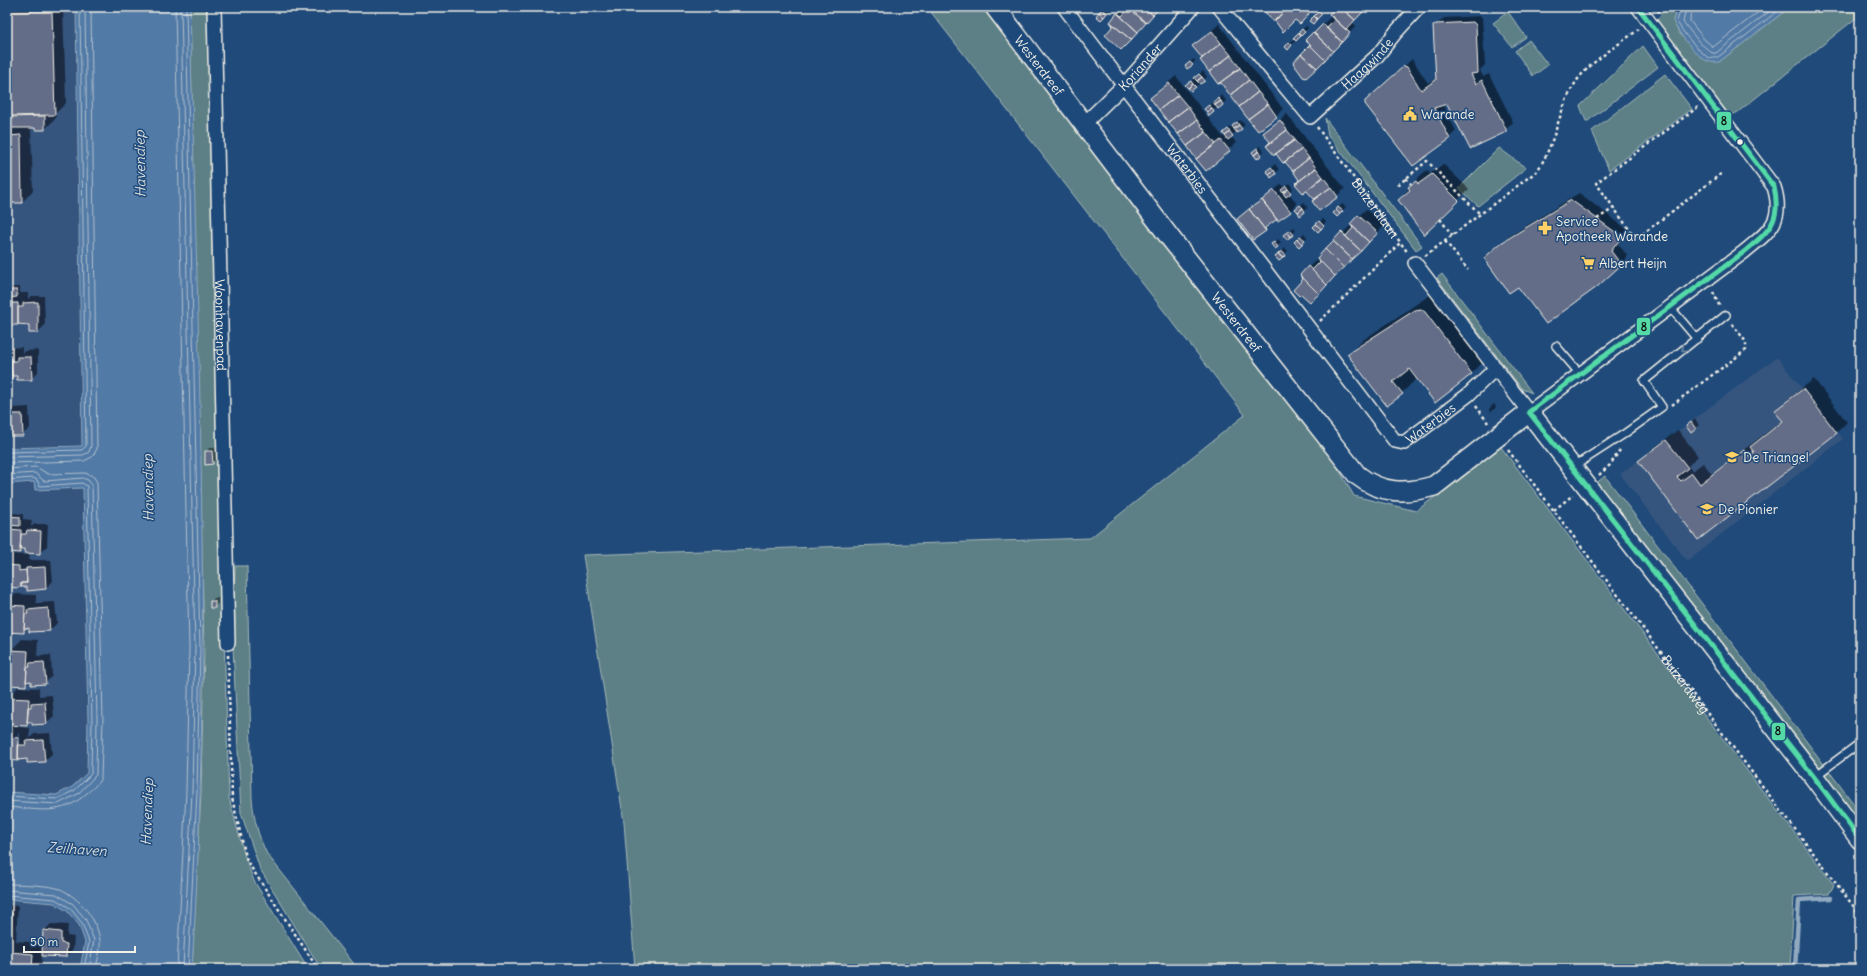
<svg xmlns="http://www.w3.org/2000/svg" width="1867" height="976" font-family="Delius,sans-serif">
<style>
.built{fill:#34547e}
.green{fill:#5b8086;stroke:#a8b8b7}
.water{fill:#517aa6;stroke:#92aac0}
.shadow{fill:#0007;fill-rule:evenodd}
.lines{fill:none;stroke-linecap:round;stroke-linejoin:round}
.shore{stroke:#b3c1ce;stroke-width:1}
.stream{stroke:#92aac0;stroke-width:4.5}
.building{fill:#646d87;stroke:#f4f1e8}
.lane-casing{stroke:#f4f1e8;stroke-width:10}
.street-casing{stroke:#f4f1e8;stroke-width:16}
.secondary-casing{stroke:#f4f1e8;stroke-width:22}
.path{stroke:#f4f1e8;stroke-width:2.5;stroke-dasharray:3 3;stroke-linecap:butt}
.lane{stroke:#1f4a7a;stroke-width:7}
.street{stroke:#1f4a7a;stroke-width:13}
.secondary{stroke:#1f4a7a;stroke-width:19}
.bus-1-casing{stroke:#1f4a7a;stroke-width:8}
.bus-1{stroke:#53daa7;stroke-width:5}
.oneway{stroke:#748da6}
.bus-dot{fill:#f4f1e8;stroke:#1f4a7a;stroke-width:1.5}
.labels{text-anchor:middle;stroke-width:3;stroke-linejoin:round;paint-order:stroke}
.street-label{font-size:13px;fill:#f4f1e8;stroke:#1f4a7a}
.poi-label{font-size:13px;fill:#f4f1e8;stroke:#1f4a7a;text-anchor:start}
.water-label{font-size:14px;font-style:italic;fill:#dcdfde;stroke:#1f4a7a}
.line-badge{stroke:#1f4a7a;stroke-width:1.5}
.pale-badge-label{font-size:11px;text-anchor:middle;font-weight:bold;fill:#111}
</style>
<rect width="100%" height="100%" fill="#1f4a7a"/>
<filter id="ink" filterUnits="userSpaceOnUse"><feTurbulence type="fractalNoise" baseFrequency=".025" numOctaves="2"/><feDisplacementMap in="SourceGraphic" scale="8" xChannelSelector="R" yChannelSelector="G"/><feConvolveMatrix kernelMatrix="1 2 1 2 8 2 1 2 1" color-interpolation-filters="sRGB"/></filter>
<g filter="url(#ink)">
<path class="built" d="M7,7H84L96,783L63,811L7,805Z
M1777,357L1843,439L1687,561L1620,474Z
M7,893L57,897L82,912L92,943L86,969H7Z"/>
<path class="green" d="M190,7H208L212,249L229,798L245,857L254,881L308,969H192L201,792L204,648Z
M927,7H986L1334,461L1354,496L1416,511L1501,447L1834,885L1829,894L1794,896L1790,969H635L624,822L583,555L1090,538L1245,415Z
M1666,7H1674L1676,11L1673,20C1681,43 1699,52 1719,62L1790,7H1860V15L1738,112L1730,116L1657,20Z
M1508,12L1526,37L1512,47L1493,23Z
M1529,40L1548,65L1533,76L1515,51Z
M1643,46L1658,67L1588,121H1586L1580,106Z
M1665,74L1692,109L1609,170L1592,131Z
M1325,118L1422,246L1416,250L1328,135Z
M1499,148L1526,168L1478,206L1459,188Z
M1442,274L1532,393L1522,389L1437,278Z
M1605,476L1860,812V832L1594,485Z
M235,566H247L252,799C254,819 258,836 267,854L358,969H321L260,869L241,813L233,647Z"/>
<path class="water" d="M76,7H190C197,328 213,649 192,969H80L85,942L79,925L67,911L54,903L7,899V792L56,795L72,787L87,773L88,721L83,488L35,490L34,482L7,484V448L82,446Z
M1674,7L1679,9L1682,7H1790L1719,62C1715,62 1711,63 1707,61C1696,56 1677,32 1673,20L1676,12Z"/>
<path class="shadow" d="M7,7H63L66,103L56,113V118L45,129L31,127L33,191L22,202H7Z
M1081,7H1088L1084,10Z
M1106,7L1110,10L1101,19L1098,15Z
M1125,7L1129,10L1131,7H1160L1115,25L1111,22Z
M1271,7H1315L1300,23L1295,19L1282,26L1271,19Z
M1338,7H1367L1352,22L1356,26L1307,77L1313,33L1332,16Z
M1323,9L1324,10L1313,23L1311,21Z
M1480,16L1482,17L1485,65L1480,70L1483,77L1489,74L1513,122L1505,131L1447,102L1443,104L1456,131L1449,138L1374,94L1412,59L1428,83L1437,78L1434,27L1444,18Z
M1219,24L1283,109L1276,116L1203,58L1194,46Z
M1306,26L1308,28L1288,48L1286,47Z
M1194,59L1195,61L1192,64L1190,62Z
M1203,71L1207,77L1204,80L1195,87L1187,85Z
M1176,76L1223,137L1226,135L1227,130L1240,120L1245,125L1231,136L1236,143L1207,169L1151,98Z
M1222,95L1226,101L1209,114V105Z
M1287,114L1345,189L1320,210L1315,199L1264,133Z
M1260,146L1264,151L1261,154L1256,149Z
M1275,164L1279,170L1271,176V168Z
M1443,164L1469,189L1424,234L1399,200L1420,176L1427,170L1430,174Z
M1289,183L1293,189L1289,193L1297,204L1290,211L1272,221L1266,229L1254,239L1238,219L1282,184L1284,187Z
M1579,193L1628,230L1618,244L1627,255V258L1620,266L1492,251L1510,236Z
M1304,202L1308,208L1300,214V206Z
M1342,204L1346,207L1337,216L1334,213Z
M1366,209L1384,226L1310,301L1305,279L1301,275L1350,226L1353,229L1355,228L1351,224Z
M1323,219L1326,222L1318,231L1315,227Z
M1294,227L1296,231L1287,238L1288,232Z
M1304,233L1307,237L1299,245L1296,242Z
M1278,239L1281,243L1275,248L1272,244Z
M1285,248L1288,251L1279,260L1276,257Z
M7,287H20V293H28V299L31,296H44L45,325L38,332L30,324H7ZM16,302H18L19,315H17Z
M1430,295H1436L1486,359L1472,373L1435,401L1417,378L1402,393L1349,354L1363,340Z
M22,347V354L25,351L38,350V372L31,379L18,375H15L11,379H7V348ZM10,358H12V370H10Z
M1814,379L1847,422L1836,433L1698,538L1640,462L1650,451L1678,430L1698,456L1688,466L1692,471L1703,463L1712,474L1783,420L1776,411L1787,400Z
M7,404H13V408L29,407L30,428L22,435L7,431Z
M1494,404L1496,407L1491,412L1489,409Z
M1695,419L1699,425L1691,432V423Z
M209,448H215L216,460L212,463L206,452Z
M12,513L23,514V519L32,520L31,527L35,524H48L47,546L39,553L27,548H24L20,552L7,551V518H9Z
M7,554L30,555L29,560H51L53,581L46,588L28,586H7Z
M15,594L36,595V603L55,602L57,623L50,630L30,627L23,632L7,631V602Z
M214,598H218V603L215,607L211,602Z
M22,639L38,640L37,656L51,655L52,676L45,683L30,681L25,685L11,650Z
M18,687L39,688V696L52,695L54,716L46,723L33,721L27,725L7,724V698Z
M7,726L30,728L29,739L34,734L50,733L52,754L44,761L28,758L7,759ZM18,733H20V745L17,748Z
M7,905L18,906L16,941L43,943L44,931L51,924L68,925L67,936L74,937L73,949L66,956L42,955L41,969H7Z"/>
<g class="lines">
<path class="shore" d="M175,7L189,648L186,791L177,969
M181,7L195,648L192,792L183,969
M186,7L200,648L197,792L188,969
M1678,7L1680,12L1677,21C1680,30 1700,53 1709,58C1712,59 1715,58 1718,57L1783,7
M1684,7L1685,13L1683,22L1700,43L1712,53H1716L1775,7
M1691,7L1690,21L1704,39L1713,47L1765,7
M7,452L82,450L86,446L80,7
M7,457L83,455L89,452L91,446L85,7
M7,463L84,461L92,457L97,449L91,7
M7,469L36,467L48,474L85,473L93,476L97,482L103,720L101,777C99,784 93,788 87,793C62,817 38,809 7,807
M7,475L35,473L44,481L83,478L88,480L92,485L97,720L96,775L78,794L58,804L7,801
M7,480L33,478L37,480L40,486L82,483L87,486L92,721L91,774L75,790L57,799L7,796
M7,884C19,884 50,885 60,889C79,897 98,920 100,941C101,950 97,961 96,969
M7,890L56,894L73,904L86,920L94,940L89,969
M7,895L55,899L70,908L82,923L89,942L84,969"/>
<path class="stream" d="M1795,969L1799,900L1831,898"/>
</g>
<path class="building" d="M1130,7H1144L1153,15L1146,23L1129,8Z
M1144,7H1160L1153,15Z
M1269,7H1288L1273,22L1265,12Z
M1288,7H1302L1309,14L1300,24L1295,20L1283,32L1275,21Z
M1336,7H1341L1355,20L1346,30L1329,14Z
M1341,7H1360L1364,11L1355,20Z
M1129,8L1146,23L1138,32L1117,13L1122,16Z
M1102,9L1107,13L1104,17L1099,12Z
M52,11L55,115L7,116V12Z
M1319,11L1322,14L1317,19L1314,16Z
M1099,12L1104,17L1101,20L1096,16Z
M1117,13L1138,32L1131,40L1110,22Z
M1329,14L1350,33L1342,42L1326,28L1334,20Z
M1314,16L1317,19L1313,24L1309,21Z
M1110,22L1131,40L1121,50L1105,35L1113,26Z
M1473,22L1476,25L1478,73L1471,74L1476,84L1482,80L1506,129V132L1470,149L1447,104L1434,108L1450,139L1413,166L1365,104V101L1404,66L1407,67L1421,90L1436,80L1433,26L1436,24Z
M1323,24L1342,42L1333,51L1314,33Z
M1302,29L1305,32L1301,36L1298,33Z
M1212,31L1221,43L1200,60L1202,58L1192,46Z
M1313,32L1333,51L1325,60L1305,40Z
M1298,33L1301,36L1296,41L1293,38Z
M1289,42L1292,45L1288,50L1285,47Z
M1221,43L1231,55L1209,72L1200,60Z
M1310,45L1325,60L1317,68L1301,54Z
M1301,54L1317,68L1306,78L1303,77L1293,63Z
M1231,55L1240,68L1218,84L1209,72Z
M1190,62L1193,65L1187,69L1185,66Z
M1240,68L1249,80L1230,95L1221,83L1218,84Z
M1199,74L1202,77L1197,81L1194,78Z
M1202,77L1205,81L1200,84L1197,81Z
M1249,80L1258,92L1239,107L1230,95Z
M1191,81L1193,84L1188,88L1185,85Z
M1169,83L1178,95L1159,110L1150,98Z
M1193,84L1196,87L1191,91L1188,88Z
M1258,92L1268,104L1248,119L1239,107Z
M1178,95L1188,107L1168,122L1159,110Z
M1218,98L1221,101L1215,105L1213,102Z
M1221,101L1223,105L1218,109L1215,105Z
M1268,104L1277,117L1258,131L1248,119Z
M1209,105L1212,108L1207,112L1204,109Z
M1188,107L1197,120L1178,134L1168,122Z
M1212,108L1214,112L1209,116L1207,112Z
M45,116V130H35V128H7V117Z
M1197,120L1206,132L1187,146L1178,134Z
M1280,120L1287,130L1266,146L1270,142L1263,133Z
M1237,122L1239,125L1234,129L1232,126Z
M1239,125L1242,129L1237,133L1234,129Z
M1228,129L1230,132L1225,136L1223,133Z
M1287,130L1295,140L1274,155L1266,146Z
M1206,132L1216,144L1196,159L1187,146Z
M1230,132L1233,136L1228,140L1225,136Z
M21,135L22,203H7V136Z
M1221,140L1230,151L1206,171L1196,159Z
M1294,140L1302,149L1283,163L1276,154L1274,155Z
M1257,148L1259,151L1254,155L1252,152Z
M1302,149L1309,158L1293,171L1285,162L1283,163Z
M1259,151L1262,155L1257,159L1254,155Z
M1309,158L1316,168L1295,184L1299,180L1293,171Z
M1271,167L1274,170L1269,174L1266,171Z
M1316,168L1323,177L1303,193L1295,184Z
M1274,170L1276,174L1271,178L1269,174Z
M1432,174L1459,201L1424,235L1398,200L1410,190L1408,187L1416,181L1418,184Z
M1323,177L1331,187L1312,201L1314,199L1307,191L1303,193Z
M1286,186L1288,189L1283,193L1281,190Z
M1331,187L1338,197L1319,211L1312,201Z
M1288,189L1291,193L1286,197L1283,193Z
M1274,190L1291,212L1278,221L1262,200Z
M1262,200L1278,221L1276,220L1265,228L1266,231L1249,209Z
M1571,200L1622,237L1611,251L1620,263V266L1597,287L1546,324L1518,287L1509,293L1484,258L1501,243Z
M1300,205L1303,208L1298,212L1295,209Z
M1338,207L1343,211L1340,214L1336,210Z
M1303,208L1305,212L1300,216L1298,212Z
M1249,209L1266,231L1253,240L1237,219Z
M1336,210L1340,214L1337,217L1333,213Z
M1358,215L1378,233L1369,242L1350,224Z
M1319,221L1324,226L1321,229L1316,224Z
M1316,224L1321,229L1318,232L1313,227Z
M1350,224L1369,242L1361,251L1341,232L1346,236L1353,228Z
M1290,230L1294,235L1290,237L1287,232Z
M1287,232L1290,237L1287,240L1283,235Z
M1341,232L1361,251L1352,259L1333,241Z
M1300,236L1305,240L1302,244L1297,239Z
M1297,239L1302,244L1299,247L1294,242Z
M1333,241L1352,259L1344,268L1325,249Z
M1274,242L1278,247L1275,249L1271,244Z
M1325,249L1344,268L1335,276L1317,258Z
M1281,251L1286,255L1283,258L1278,254Z
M1278,254L1283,258L1279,261L1275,257Z
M1317,258L1335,276L1327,285L1308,266L1312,270L1320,262Z
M1308,266L1327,285L1319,294L1300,275Z
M1300,275L1319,294L1310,302L1301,294L1299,296L1293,290L1303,279Z
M7,290H17V297L7,298Z
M38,302V333H29V325L18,324V307H23V303Z
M7,303H18V325H7Z
M1421,309L1425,312L1472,374L1435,403L1409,369L1393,382L1403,394L1387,406L1347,354L1415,310Z
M17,357H31L32,380H17V376H12L11,361H17Z
M7,358H11L12,380H7Z
M1803,389L1837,433L1698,540L1638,461L1666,440L1688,468L1677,477L1681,481L1692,473L1700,484L1744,450L1749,456L1754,452L1750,447L1783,421L1774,411Z
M8,414H22L23,436H8Z
M1691,422L1696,429L1691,433L1686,426Z
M205,451H212L213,464L205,465Z
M8,516L20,517V526L7,525Z
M7,529L21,530L20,553L7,552Z
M27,530L41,531L40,554L25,553V549H20L21,534H26Z
M7,565L19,566V571L26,570L27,583H21V587L18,588L7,587Z
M45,567L46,589L27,591V587H21V583H27L26,568Z
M210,601H215V608H210Z
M7,605L25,606L24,633L7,632Z
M48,608L50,631L29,632V628L24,629L25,614H28L27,610Z
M10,650L28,651L26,686L8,685Z
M44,662L46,684L31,685V681L26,682L27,667H30L29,663Z
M7,698L29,699L27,726L7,725Z
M45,702L47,724L32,725V722H27L28,707H31V703Z
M7,737L19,738L18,761L7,760Z
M43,740L45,762L27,763V759L18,760V745H26L25,741Z
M7,912L12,913L9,952H7Z
M43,930L61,932V943L67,944L66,957L42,956Z
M7,952H10L9,969H7Z
M10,952L33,954L32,969H9Z"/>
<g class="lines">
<g class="lane-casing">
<path id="lane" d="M1670,307L1697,339
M1556,346L1580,374
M1573,467L1624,434L1662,407L1644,381L1726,315
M1814,777L1860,743"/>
</g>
<g class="street-casing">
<g id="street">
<path id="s3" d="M214,7L228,643"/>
<path id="s4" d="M1064,7L1395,441L1404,443L1468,395L1496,368"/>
<path id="s5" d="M1219,7L1310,117L1377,56L1396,32L1419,7"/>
<path id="s6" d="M1084,124L1124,85L1193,7"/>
<path d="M1415,263L1529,412L1744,252C1768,232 1785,222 1774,187L1638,7"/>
</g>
</g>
<g class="secondary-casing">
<g id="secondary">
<path id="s7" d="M995,7L1171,239L1357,475C1381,494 1406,494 1434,486L1529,412L1814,777L1860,839"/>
</g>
</g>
<g class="path">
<path d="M1658,12L1661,7"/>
<path d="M1698,107L1596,183L1636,239L1722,173"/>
<path id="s1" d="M1317,127L1408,253"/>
<path d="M1406,178L1411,184"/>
<path d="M1398,185L1427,161L1481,215"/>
<path d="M1440,219L1453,236"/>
<path d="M1597,219L1614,208"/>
<path d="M1445,241L1468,270"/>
<path d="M1425,256L1537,171C1556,144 1558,109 1576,82C1588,63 1621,43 1639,29"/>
<path d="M1713,292L1720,307"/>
<path d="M1320,321L1400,243"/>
<path d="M1672,405L1746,350V342L1731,322"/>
<path d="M1476,406L1488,423"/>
<path id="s2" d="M1508,450L1860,915"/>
<path d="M1599,475L1610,465L1620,450"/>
<path d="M1554,510L1573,495"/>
<path d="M228,655L232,798L247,861L318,969"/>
</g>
<use href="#lane" class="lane"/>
<use href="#street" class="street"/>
<use href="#secondary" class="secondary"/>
<g class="bus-1-casing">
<path id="bus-1" d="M1529,412L1744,252C1769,231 1782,221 1774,187L1638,7
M1529,412L1814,777L1860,839"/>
</g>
<use href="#bus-1" class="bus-1"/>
</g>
<defs><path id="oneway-chevron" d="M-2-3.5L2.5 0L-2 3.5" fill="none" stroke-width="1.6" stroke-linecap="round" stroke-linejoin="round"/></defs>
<use class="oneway" href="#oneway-chevron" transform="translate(1684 349) rotate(141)"/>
</g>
<defs>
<g id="civic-bare" transform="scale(1.08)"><path d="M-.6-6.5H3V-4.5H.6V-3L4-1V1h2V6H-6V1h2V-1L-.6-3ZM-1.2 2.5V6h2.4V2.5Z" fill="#ffd166" stroke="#1f4a7a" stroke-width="2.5" paint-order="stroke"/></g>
<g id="pharmacy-bare" transform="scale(1.08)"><path d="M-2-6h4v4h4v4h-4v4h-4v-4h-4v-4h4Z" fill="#ffd166" stroke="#1f4a7a" stroke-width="2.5" paint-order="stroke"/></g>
<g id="supermarket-bare" transform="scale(1.08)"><path d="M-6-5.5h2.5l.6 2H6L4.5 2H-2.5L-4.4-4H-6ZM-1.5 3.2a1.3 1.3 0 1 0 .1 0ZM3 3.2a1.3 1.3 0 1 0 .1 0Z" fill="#ffd166" stroke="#1f4a7a" stroke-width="2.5" paint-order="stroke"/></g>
<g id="school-bare" transform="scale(1.08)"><path d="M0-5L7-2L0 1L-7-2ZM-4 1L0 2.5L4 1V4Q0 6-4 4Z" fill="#ffd166" stroke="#1f4a7a" stroke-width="2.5" paint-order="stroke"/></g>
</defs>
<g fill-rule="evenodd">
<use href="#civic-bare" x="1410" y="114"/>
<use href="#pharmacy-bare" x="1545" y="228"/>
<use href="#supermarket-bare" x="1588" y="263"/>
<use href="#school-bare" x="1732" y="457"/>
<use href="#school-bare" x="1707" y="509"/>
</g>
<circle class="bus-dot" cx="1740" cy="142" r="3.5"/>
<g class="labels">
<g class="street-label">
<text dy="5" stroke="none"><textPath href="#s5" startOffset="221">Haagwinde</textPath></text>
<text dy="5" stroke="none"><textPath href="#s7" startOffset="73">Westerdreef</textPath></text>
<text dy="5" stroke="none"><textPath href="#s6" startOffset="80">Koriander</textPath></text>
<text dy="5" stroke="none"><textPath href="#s4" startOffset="203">Waterbies</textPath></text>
<text dy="5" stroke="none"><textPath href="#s1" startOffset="100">Buizerdlaan</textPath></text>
<text dy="5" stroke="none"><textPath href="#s7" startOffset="397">Westerdreef</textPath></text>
<text dy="5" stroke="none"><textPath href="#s3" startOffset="318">Woonhavenpad</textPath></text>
<text dy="5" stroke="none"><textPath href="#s4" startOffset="588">Waterbies</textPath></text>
<text dy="5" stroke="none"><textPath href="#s2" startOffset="294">Buizerdweg</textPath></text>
</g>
<g class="poi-label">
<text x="1421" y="119">Warande</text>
<text x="1556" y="226">Service<tspan x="1556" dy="15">Apotheek Warande</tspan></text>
<text x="1599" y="268">Albert Heijn</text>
<text x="1743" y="462">De Triangel</text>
<text x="1718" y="514">De Pionier</text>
</g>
<g class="water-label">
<text transform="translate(140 164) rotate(-91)" y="5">Havendiep</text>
<text transform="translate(148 488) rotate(-91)" y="5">Havendiep</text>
<text transform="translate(147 812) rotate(-88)" y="5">Havendiep</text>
<text transform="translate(77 849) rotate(4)" y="5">Zeilhaven</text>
</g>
</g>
<g class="line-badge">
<rect x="1716" y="111" width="16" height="20" rx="4" fill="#53daa7"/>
<rect x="1636" y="317" width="15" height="19" rx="4" fill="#53daa7"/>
<rect x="1771" y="722" width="15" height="19" rx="4" fill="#53daa7"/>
</g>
<g class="pale-badge-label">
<text x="1724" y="125">8</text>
<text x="1644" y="331">8</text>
<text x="1778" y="735">8</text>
</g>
<rect width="1867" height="976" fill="none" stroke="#1f4a7a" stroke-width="24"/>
<rect x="12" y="12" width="1843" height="952" fill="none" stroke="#f4f1e8" stroke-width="1.5" filter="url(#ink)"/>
<path d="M24 946v6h111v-6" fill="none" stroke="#f4f1e8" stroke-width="2"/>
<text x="30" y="946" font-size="12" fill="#f4f1e8" stroke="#1f4a7a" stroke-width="3" paint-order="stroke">50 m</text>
</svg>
